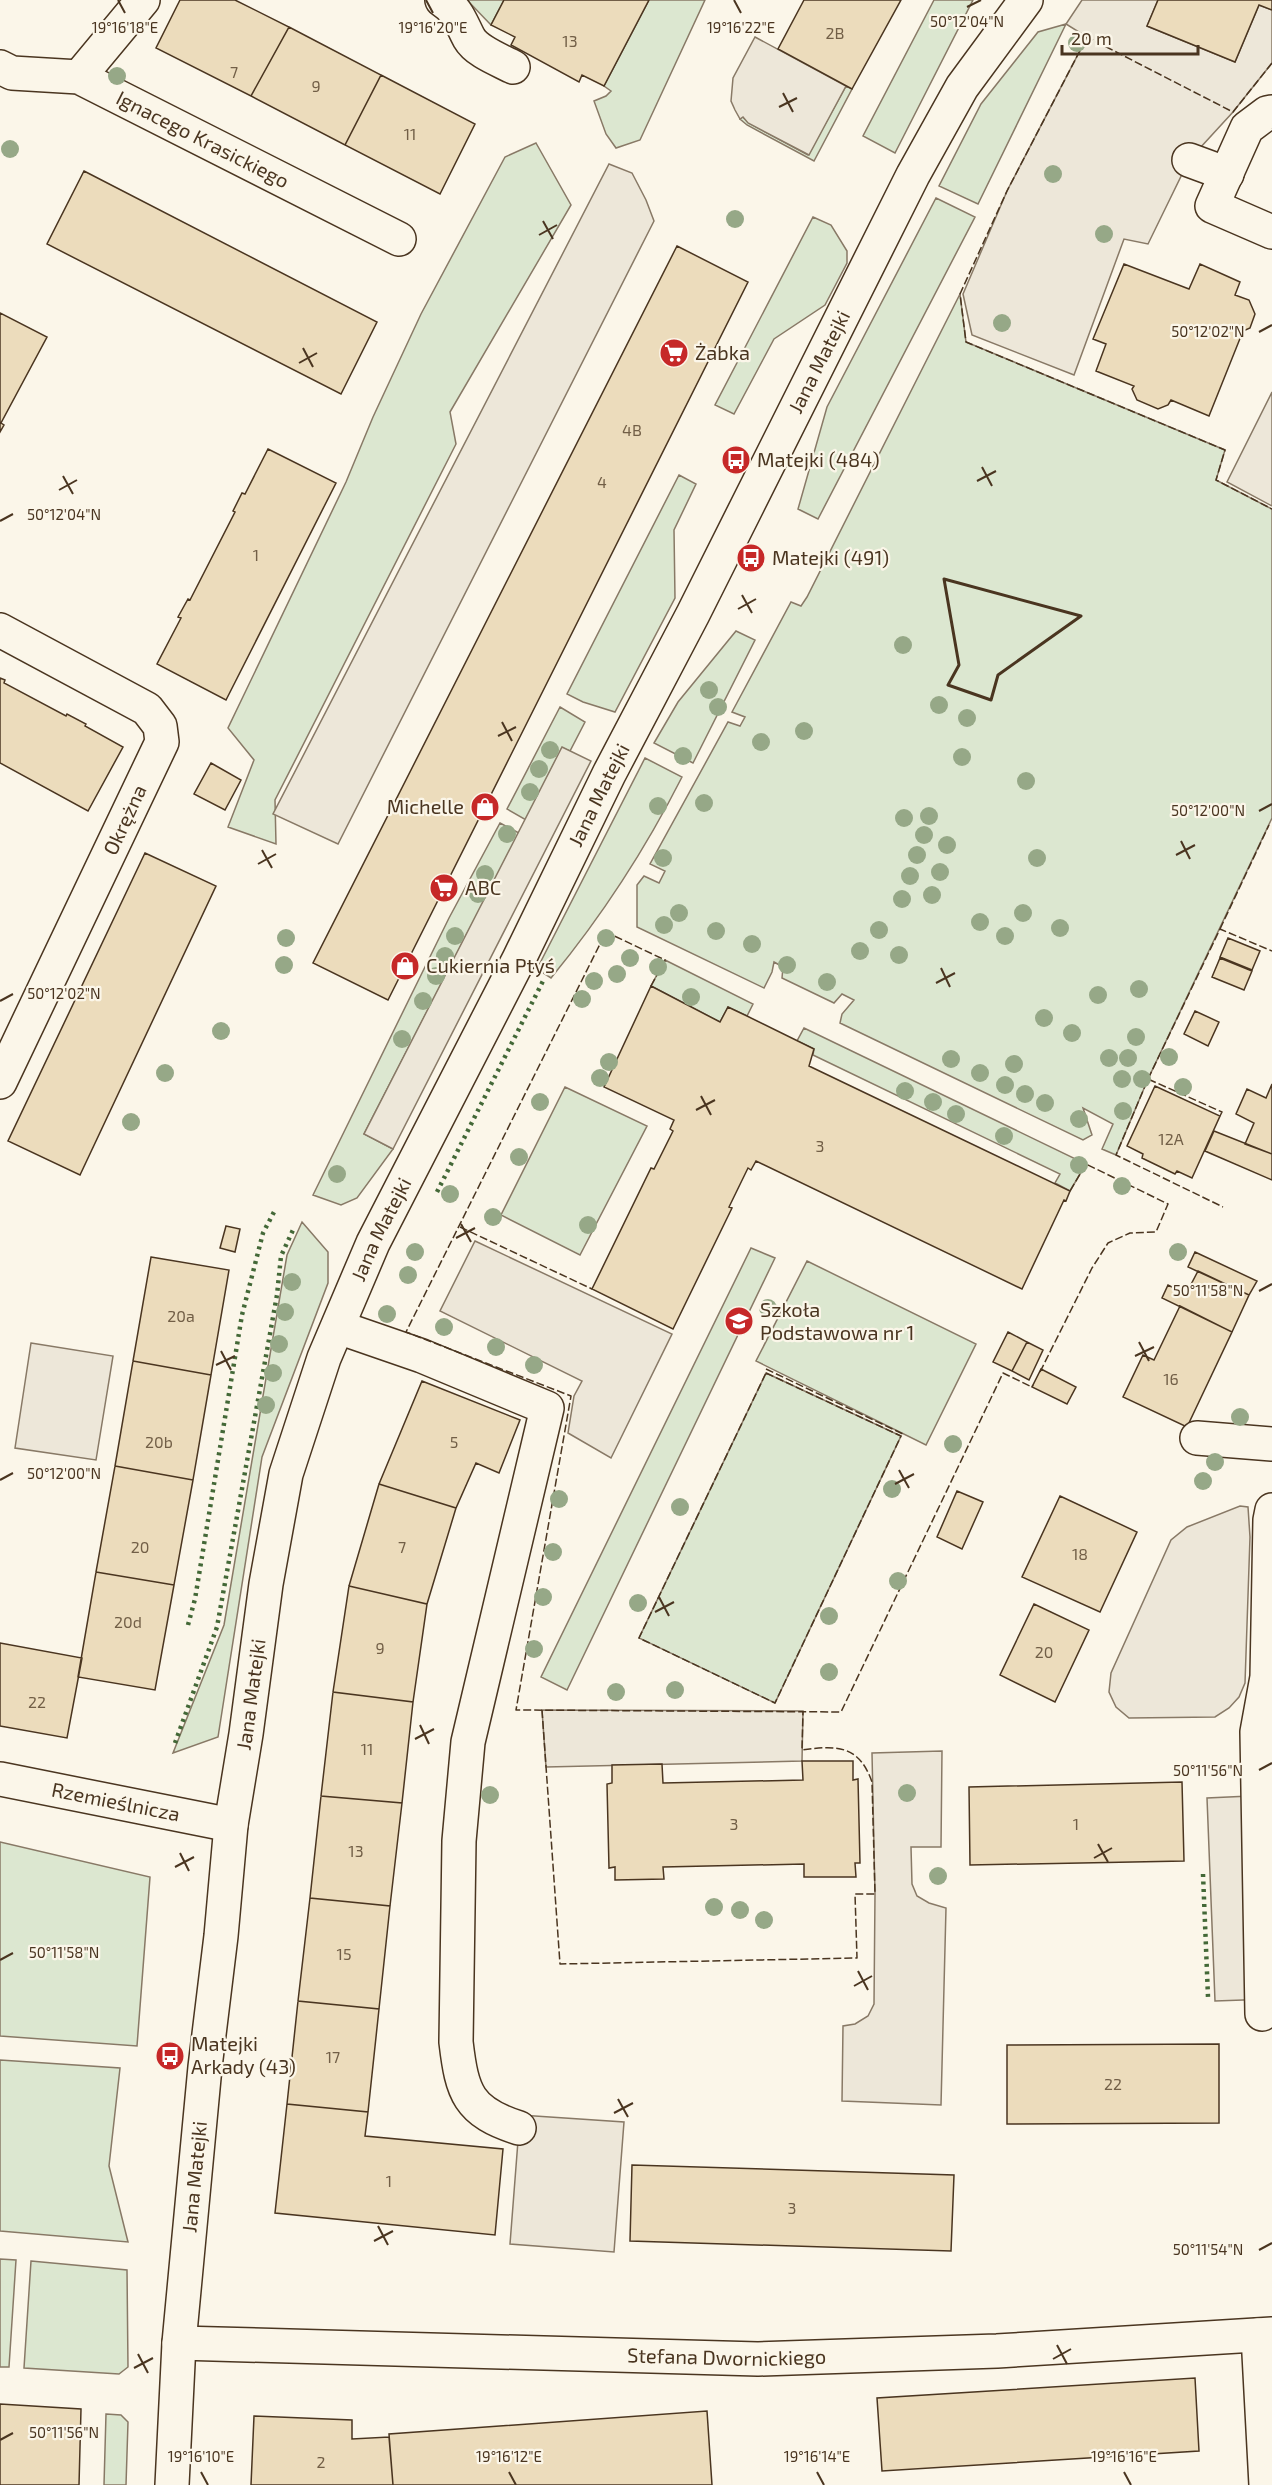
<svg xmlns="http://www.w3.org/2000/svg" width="1272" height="2485" font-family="'Exo 2',sans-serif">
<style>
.green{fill:#dce7d0;stroke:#887966;stroke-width:1.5}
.parking{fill:#ede7d9;stroke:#887966;stroke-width:1.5}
.building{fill:#ecdcbc;stroke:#4a3520;stroke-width:1.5}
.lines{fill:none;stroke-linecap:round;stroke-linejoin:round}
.minor-casing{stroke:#4a3520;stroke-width:36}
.minor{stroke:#fbf6e9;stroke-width:33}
.hedge{stroke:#436837;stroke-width:4.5;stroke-dasharray:3 4.5;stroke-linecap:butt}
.fence{stroke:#4a3520;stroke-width:1.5;stroke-dasharray:8 3;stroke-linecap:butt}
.wall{stroke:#4a3520;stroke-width:3}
.tree{fill:#96a887}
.ticks{fill:none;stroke:#4a3520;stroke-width:2}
.labels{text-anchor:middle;stroke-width:4.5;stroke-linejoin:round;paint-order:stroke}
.number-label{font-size:16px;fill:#725f47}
.street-label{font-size:20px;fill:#4a3520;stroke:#fbf6e9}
.poi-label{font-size:20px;fill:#4a3520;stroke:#fbf6e9;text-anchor:start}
.ticks-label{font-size:15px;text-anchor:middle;fill:#4a3520;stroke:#fbf6e9;stroke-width:4.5;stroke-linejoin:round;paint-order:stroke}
</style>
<rect width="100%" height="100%" fill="#fbf6e9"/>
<path class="green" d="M467,0H504L491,25Z
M649,0H705L640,140L616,148L606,134L594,101L606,96L611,91L604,86Z
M934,0H973L895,153L863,136Z
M1066,24L978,204L939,186L981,104L1038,32Z
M846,86L852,89L814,161L747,125L740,119L743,117L749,123L808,155Z
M536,143L571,205L450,412L456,444L275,800L276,844L228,827L254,760L228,728L346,482L373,417L421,314L505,157Z
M936,198L975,217L818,519L798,509L827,407Z
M813,217L831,225L847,251V263L825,305L774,339L734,414L715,405Z
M960,294L966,342L1225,450L1216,480L1272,509V818L1148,1079L1116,1155L1102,1149L1113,1124L1083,1108L1092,1135L1083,1140L840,1023L842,1014L854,1000L842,994L834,1003L782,978L783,967L774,962L772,972L764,988L637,927V885L644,876L659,883L665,871L650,864L728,722L740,726L745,717L732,712L791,602L801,606L807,597Z
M679,475L696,484L674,530L675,598L615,712L583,702L567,694Z
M736,631L755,640L693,763L654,743L678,702Z
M560,707L585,722L570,751L562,748L526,820L507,809Z
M645,758L682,777C646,848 602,916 551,978L537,969Z
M500,823L519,833L364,1134L393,1149L357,1198L341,1205L313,1195L449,918Z
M665,960L753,1004L747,1016L728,1007L720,1022L651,986Z
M804,1028L1086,1164L1070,1191L1055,1183L1060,1174L813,1055L814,1049L797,1041Z
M565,1087L647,1126L580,1255L501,1215Z
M302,1222L328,1252V1283L262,1457L218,1737L173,1753L224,1625L287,1255Z
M751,1248L775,1258L567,1690L541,1677Z
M807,1261L976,1344L926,1445L756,1361Z
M766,1373L901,1436L775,1703L639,1638Z
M0,1842L150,1877L137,2046L0,2036Z
M0,2060L120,2068L109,2166L128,2242L0,2231Z
M0,2259L16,2260L9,2367H0Z
M31,2261L127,2270L128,2367L119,2374L24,2368Z
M106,2414L121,2415L128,2422L126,2485H104Z"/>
<path class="parking" d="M1082,0H1158L1147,26L1235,62L1259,5L1272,10V63L1233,112L1189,160L1148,244L1124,239L1074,375L972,335L963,294L1007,191L1087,37L1066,24Z
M755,37L846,86L809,155L748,123L743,117L740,119L735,110L731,101L733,78Z
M609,164L632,173L646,200L654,221L338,844L273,814Z
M1272,392V506L1227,482Z
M562,747L591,761L393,1149L364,1134Z
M475,1241L672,1334L611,1458L568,1433L574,1396L582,1381L440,1311Z
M31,1343L113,1356L96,1460L15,1448Z
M1240,1506L1248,1507L1250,1537L1245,1683L1239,1697L1229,1708L1215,1717L1129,1718L1116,1707L1109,1692L1111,1673L1171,1540L1187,1527Z
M542,1710L803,1711L802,1761L546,1767Z
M942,1751L941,1847H911L912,1884L917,1896L929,1903L946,1908L941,2105L842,2101L843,2026L855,2024L868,2016L874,2004L875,1894L872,1753Z
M1272,1795V1999L1215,2001L1207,1798Z
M520,2115L624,2122L614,2252L510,2244Z"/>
<path class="building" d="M180,0H235L289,27L251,96L156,48Z
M504,0H649L604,86L582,75L579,82L511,45L515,37L491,25Z
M804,0H901L852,89L778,49Z
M1158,0H1272V10L1259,5L1235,62L1147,26Z
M289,27L381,75L345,145L251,96Z
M381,75L475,124L440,194L345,145Z
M84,171L377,322L341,394L47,244Z
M677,246L748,282L388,1000L313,963Z
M1124,264L1189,289L1200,264L1240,282L1235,295L1249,300L1255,314L1250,328L1243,331L1209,416L1171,400L1168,405L1158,409L1137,400L1132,389L1134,386L1096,371L1106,344L1093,339Z
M0,313L47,337L1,423L4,425L0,432Z
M268,449L336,483L226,700L157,664L181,618L178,617L188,599L190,600L235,512L233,511L242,493L245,494Z
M0,678L5,680L4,683L66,716L67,714L86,724L85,726L123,747L88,811L0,763Z
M211,763L241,780L225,810L194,794Z
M145,853L216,886L80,1175L8,1141Z
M1228,938L1260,951L1252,970L1220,957Z
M1220,958L1252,971L1244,990L1212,977Z
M651,986L720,1022L728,1007L747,1016L814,1049L809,1066L1070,1191L1066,1201L1064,1200L1022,1289L756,1161L751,1170L748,1168L729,1207L732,1208L673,1329L592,1289L651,1168L654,1169L673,1131L670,1129L674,1120L604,1087Z
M1195,1011L1219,1022L1208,1046L1184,1034Z
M1272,1084V1154L1245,1144L1254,1123L1236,1114L1247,1089L1266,1098Z
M1155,1086L1220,1116L1192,1178L1177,1171L1175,1174L1142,1158L1143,1154L1127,1146Z
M1214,1131L1272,1154V1180L1205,1151Z
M226,1226L240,1229L235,1252L220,1248Z
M1195,1252L1257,1281L1249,1295L1188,1267Z
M151,1257L229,1270L211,1375L133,1361Z
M1198,1271L1249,1295L1232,1332L1162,1298L1168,1285L1186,1294Z
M1180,1306L1232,1332L1187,1427L1123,1397L1143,1355L1154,1360Z
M1008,1332L1027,1342L1012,1371L993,1362Z
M1027,1342L1043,1350L1029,1380L1012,1371Z
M133,1361L211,1375L193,1480L115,1466Z
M1041,1369L1076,1387L1067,1404L1032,1387Z
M422,1381L520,1420L499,1473L476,1463L456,1508L379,1484Z
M115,1466L193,1480L174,1585L96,1572Z
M379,1484L456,1508L427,1604L349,1586Z
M957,1491L983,1502L962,1549L937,1537Z
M1060,1496L1137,1532L1100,1612L1022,1577Z
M96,1572L174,1585L155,1690L78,1677Z
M349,1586L427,1604L413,1702L333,1692Z
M1034,1604L1089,1630L1055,1702L1000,1675Z
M0,1643L82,1658L67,1738L0,1726Z
M333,1692L413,1702L402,1803L321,1796Z
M802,1761H853V1780L858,1779L860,1863H855L856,1877H804V1864L663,1867L664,1879L615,1880V1867L609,1868L607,1784L612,1783V1765L662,1764L663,1783L803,1780Z
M1182,1782L1184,1861L970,1865L969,1787Z
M321,1796L402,1803L390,1906L310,1898Z
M310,1898L390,1906L379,2009L298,2001Z
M298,2001L379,2009L368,2112L287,2104Z
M1219,2044V2123L1007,2124V2045Z
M287,2104L368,2112L365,2136L503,2149L495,2235L275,2213Z
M632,2165L954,2175L951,2251L630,2241Z
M1195,2378L1199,2451L882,2471L877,2398Z
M0,2404L81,2409L79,2485H0Z
M707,2411L712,2485H393L389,2434Z
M254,2416L352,2420V2439L389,2437L393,2485H251Z"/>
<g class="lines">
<g class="minor-casing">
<g id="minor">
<path d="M442,0C458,10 461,23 469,38C477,52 500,60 513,67"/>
<path id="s1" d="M0,67L12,73L79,77L399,239"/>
<path d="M79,77L143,0"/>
<path d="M1272,112L1267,113L1247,128L1212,206L1272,232"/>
<path d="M1189,160L1227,174"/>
<path d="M0,630L147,709L160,726L162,742L0,1082"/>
<path d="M338,1327L422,1356L547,1408L468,1742L459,1841L456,2042C462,2093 468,2112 519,2128"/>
<path d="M1197,1438L1272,1444"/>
<path id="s2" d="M0,1779L231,1825"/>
<path d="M1262,2014L1257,1732L1267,1677L1270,1520L1272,1510"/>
<path d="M1258,2335L1266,2485"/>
<path id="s3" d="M179,2343L758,2359L997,2351L1272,2334"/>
<path id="s4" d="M172,2485L179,2343L205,2067L221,1936L231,1825L246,1734L266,1584L286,1474L324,1358L373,1243L519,959L609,774L693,614L913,175L962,87L1026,0"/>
</g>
</g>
<use href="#minor" class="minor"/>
<path class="hedge" d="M437,1192L544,979
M188,1625L195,1599L242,1315L263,1233L274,1212
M175,1743L217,1627L277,1295L281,1256L293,1230
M1203,1874L1208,1997"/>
<path class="fence" d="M1272,63L1233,112L1087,37L1007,191L960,294L966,342L1225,450L1216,480L1272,509
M1220,929L1269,825
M651,986L665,960L606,932L406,1332L571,1396L516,1710L841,1712L1003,1373L1032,1387L1033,1385
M1148,1079L1220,929L1272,951
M1220,1116L1222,1112L1148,1079L1116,1155L1223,1207
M460,1227L592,1289
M766,1369L903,1434
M1040,1372L1092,1268L1108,1243L1130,1233L1156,1232L1168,1204L1086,1164L1070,1191
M766,1373L901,1436L775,1703L639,1638Z
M542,1710L560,1964L857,1958L855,1894H875L872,1782C859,1745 837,1745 802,1750L803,1711"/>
<path class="wall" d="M944,579L1081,616L998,675L991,700L948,685L959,665Z"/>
</g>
<g class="tree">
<circle cx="1077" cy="43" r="9"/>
<circle cx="117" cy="76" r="9"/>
<circle cx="10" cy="149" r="9"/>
<circle cx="1053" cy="174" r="9"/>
<circle cx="735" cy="219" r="9"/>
<circle cx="1104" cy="234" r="9"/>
<circle cx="1002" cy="323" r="9"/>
<circle cx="903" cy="645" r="9"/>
<circle cx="709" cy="690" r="9"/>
<circle cx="939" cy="705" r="9"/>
<circle cx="718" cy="707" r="9"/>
<circle cx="967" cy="718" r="9"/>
<circle cx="804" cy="731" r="9"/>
<circle cx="761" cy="742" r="9"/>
<circle cx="550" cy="750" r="9"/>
<circle cx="683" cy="756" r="9"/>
<circle cx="962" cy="757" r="9"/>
<circle cx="539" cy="769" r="9"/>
<circle cx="1026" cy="781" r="9"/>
<circle cx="530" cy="792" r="9"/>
<circle cx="704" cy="803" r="9"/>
<circle cx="658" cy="806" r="9"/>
<circle cx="929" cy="816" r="9"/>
<circle cx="904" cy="818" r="9"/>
<circle cx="507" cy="834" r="9"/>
<circle cx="924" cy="835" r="9"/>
<circle cx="947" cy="845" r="9"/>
<circle cx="917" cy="855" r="9"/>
<circle cx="663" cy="858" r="9"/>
<circle cx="1037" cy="858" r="9"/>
<circle cx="940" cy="872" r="9"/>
<circle cx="485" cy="874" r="9"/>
<circle cx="910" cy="876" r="9"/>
<circle cx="478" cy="894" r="9"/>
<circle cx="932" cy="895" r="9"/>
<circle cx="902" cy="899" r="9"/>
<circle cx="679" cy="913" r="9"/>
<circle cx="1023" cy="913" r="9"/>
<circle cx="980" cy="922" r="9"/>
<circle cx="664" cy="925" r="9"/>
<circle cx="1060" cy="928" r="9"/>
<circle cx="879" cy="930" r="9"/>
<circle cx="716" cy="931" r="9"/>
<circle cx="455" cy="936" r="9"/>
<circle cx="1005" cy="936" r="9"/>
<circle cx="286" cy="938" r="9"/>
<circle cx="606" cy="938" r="9"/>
<circle cx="752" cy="944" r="9"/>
<circle cx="860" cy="951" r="9"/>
<circle cx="899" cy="955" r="9"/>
<circle cx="445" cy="956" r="9"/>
<circle cx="630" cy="958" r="9"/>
<circle cx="284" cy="965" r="9"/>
<circle cx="787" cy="965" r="9"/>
<circle cx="658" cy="967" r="9"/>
<circle cx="617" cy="974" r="9"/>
<circle cx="436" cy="976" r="9"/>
<circle cx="594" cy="981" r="9"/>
<circle cx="827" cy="982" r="9"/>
<circle cx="1139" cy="989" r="9"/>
<circle cx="1098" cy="995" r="9"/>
<circle cx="691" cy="997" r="9"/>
<circle cx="582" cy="999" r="9"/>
<circle cx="423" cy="1001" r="9"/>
<circle cx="1044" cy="1018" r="9"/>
<circle cx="221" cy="1031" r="9"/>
<circle cx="1072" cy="1033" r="9"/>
<circle cx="1136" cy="1037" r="9"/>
<circle cx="402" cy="1039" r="9"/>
<circle cx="1169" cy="1057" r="9"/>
<circle cx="1109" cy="1058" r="9"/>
<circle cx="1128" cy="1058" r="9"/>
<circle cx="951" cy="1059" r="9"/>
<circle cx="609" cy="1062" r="9"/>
<circle cx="1014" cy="1064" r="9"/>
<circle cx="165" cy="1073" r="9"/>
<circle cx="980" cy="1073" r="9"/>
<circle cx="600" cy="1078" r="9"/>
<circle cx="1122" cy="1079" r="9"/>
<circle cx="1142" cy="1079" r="9"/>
<circle cx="1005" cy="1085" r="9"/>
<circle cx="1183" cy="1087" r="9"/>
<circle cx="905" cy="1091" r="9"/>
<circle cx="1025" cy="1094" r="9"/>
<circle cx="540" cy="1102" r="9"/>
<circle cx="933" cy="1102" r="9"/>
<circle cx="1045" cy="1103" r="9"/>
<circle cx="1123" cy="1111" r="9"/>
<circle cx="956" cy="1114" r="9"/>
<circle cx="1079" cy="1119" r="9"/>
<circle cx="131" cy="1122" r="9"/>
<circle cx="1004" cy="1136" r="9"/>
<circle cx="519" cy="1157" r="9"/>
<circle cx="1079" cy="1165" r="9"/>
<circle cx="337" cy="1174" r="9"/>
<circle cx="1122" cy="1186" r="9"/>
<circle cx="450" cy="1194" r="9"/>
<circle cx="493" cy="1217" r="9"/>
<circle cx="588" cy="1225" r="9"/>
<circle cx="415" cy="1252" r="9"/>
<circle cx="1178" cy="1252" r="9"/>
<circle cx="408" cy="1275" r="9"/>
<circle cx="292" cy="1282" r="9"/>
<circle cx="768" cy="1308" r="9"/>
<circle cx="285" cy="1312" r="9"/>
<circle cx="387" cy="1314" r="9"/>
<circle cx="444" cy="1327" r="9"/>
<circle cx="279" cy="1344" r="9"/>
<circle cx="496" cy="1347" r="9"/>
<circle cx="534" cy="1365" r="9"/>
<circle cx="273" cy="1373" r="9"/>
<circle cx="266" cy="1405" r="9"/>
<circle cx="1240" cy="1417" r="9"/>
<circle cx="953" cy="1444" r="9"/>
<circle cx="1215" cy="1462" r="9"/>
<circle cx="1203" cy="1481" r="9"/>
<circle cx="892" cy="1489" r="9"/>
<circle cx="559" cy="1499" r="9"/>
<circle cx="680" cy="1507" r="9"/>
<circle cx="553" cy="1552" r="9"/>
<circle cx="898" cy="1581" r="9"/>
<circle cx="543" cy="1597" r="9"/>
<circle cx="638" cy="1603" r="9"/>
<circle cx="829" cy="1616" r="9"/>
<circle cx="534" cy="1649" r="9"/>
<circle cx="829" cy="1672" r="9"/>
<circle cx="675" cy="1690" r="9"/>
<circle cx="616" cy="1692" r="9"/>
<circle cx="907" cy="1793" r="9"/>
<circle cx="490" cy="1795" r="9"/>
<circle cx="938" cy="1876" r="9"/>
<circle cx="714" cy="1907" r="9"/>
<circle cx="740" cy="1910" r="9"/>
<circle cx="764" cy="1920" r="9"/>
</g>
<path class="ticks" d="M118,0L125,13M426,0L433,13M734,0L741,13M967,7L981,0M783,93L793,112M779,107L797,98M543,221L553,239M539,235L557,225M1259,332L1272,325M303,348L313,367M299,363L317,353M982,467L992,486M63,476L73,494M977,481L996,471M59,490L77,480M0,521L13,514M742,595L752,613M738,609L756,599M502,722L512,741M498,736L516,727M1259,811L1272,804M1181,841L1190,859M262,850L272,868M1176,855L1195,845M258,864L276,854M941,968L950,987M936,983L955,973M0,1001L13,994M701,1096L711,1115M696,1110L715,1100M461,1224L471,1242M456,1238L475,1228M1259,1291L1272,1284M1139,1342L1149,1361M221,1351L231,1370M1135,1356L1154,1347M216,1365L235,1356M899,1470L909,1488M0,1480L13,1473M895,1484L914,1474M659,1597L669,1616M655,1612L674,1602M420,1725L429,1744M415,1739L434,1729M1259,1770L1272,1763M1098,1844L1108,1862M180,1853L189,1871M1094,1858L1112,1848M175,1867L194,1857M0,1960L13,1953M858,1971L868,1990M854,1986L872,1976M618,2099L628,2117M614,2113L633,2103M378,2226L388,2245M374,2241L393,2231M1259,2250L1272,2243M1057,2345L1067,2364M138,2354L148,2373M1053,2359L1071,2349M134,2368L153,2358M0,2440L13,2433M201,2472L208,2485M509,2472L516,2485M817,2472L824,2485M1124,2472L1131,2485"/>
<defs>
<g id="supermarket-disc" transform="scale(1.5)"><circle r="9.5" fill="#c62828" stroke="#fbf6e9"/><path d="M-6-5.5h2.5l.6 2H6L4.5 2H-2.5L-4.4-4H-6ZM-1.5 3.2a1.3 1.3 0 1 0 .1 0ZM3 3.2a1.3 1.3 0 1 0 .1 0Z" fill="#fff"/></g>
<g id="bus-disc" transform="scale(1.5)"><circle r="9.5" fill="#c62828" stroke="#fbf6e9"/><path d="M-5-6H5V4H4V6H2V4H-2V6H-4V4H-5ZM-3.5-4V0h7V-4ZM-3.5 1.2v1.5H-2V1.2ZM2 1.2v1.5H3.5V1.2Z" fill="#fff"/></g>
<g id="shop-disc" transform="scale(1.5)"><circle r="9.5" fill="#c62828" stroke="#fbf6e9"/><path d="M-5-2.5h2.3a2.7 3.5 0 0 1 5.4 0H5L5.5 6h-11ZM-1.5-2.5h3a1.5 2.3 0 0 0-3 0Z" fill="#fff"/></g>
<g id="school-disc" transform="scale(1.5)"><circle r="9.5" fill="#c62828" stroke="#fbf6e9"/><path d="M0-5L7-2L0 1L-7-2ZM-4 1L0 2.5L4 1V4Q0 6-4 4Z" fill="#fff"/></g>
</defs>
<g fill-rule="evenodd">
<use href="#supermarket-disc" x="674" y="353"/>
<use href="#bus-disc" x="736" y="460"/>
<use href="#bus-disc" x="751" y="558"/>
<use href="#shop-disc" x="485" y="807"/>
<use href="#supermarket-disc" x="444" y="888"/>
<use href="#shop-disc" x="405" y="966"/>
<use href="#school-disc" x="739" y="1321"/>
<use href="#bus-disc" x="170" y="2056"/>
</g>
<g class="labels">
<g class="number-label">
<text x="835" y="39">2B</text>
<text x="570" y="47">13</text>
<text x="234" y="78">7</text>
<text x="316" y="92">9</text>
<text x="410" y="140">11</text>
<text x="632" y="436">4B</text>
<text x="602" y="488">4</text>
<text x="256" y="561">1</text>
<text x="1171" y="1145">12A</text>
<text x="820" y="1152">3</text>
<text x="181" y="1322">20a</text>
<text x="1171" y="1385">16</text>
<text x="159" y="1448">20b</text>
<text x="454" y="1448">5</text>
<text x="140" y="1553">20</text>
<text x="402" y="1553">7</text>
<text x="1080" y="1560">18</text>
<text x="128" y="1628">20d</text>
<text x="380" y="1654">9</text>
<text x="1044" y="1658">20</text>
<text x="37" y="1708">22</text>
<text x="367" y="1755">11</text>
<text x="734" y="1830">3</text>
<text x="1076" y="1830">1</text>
<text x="356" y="1857">13</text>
<text x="344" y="1960">15</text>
<text x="333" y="2063">17</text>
<text x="1113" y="2090">22</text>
<text x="389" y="2187">1</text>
<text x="792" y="2214">3</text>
<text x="321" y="2468">2</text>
</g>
<g class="street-label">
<text dy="7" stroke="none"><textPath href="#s1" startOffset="219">Ignacego Krasickiego</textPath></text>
<text dy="7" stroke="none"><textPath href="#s4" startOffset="2253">Jana Matejki</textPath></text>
<text dy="7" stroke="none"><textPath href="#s4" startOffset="1767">Jana Matejki</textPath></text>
<text transform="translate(125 820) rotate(-65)" y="7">Okrężna</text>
<text dy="7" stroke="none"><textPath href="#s4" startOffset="1281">Jana Matejki</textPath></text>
<text dy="7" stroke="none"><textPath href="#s4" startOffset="795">Jana Matejki</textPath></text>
<text dy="7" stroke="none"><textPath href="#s2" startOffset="118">Rzemieślnicza</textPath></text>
<text dy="7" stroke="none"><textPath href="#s4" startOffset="309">Jana Matejki</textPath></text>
<text dy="7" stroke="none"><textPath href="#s3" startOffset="548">Stefana Dwornickiego</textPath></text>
</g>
<g class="poi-label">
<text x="695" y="360">Żabka</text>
<text x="757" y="467">Matejki (484)</text>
<text x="772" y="565">Matejki (491)</text>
<text x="464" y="814" text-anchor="end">Michelle</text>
<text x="465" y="895">ABC</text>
<text x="426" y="973">Cukiernia Ptyś</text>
<text x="760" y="1317">Szkoła<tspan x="760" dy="23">Podstawowa nr 1</tspan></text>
<text x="191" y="2051">Matejki<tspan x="191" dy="23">Arkady (43)</tspan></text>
</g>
</g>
<g class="ticks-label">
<text x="967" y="27">50°12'04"N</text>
<text x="125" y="33">19°16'18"E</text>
<text x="433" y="33">19°16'20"E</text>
<text x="741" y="33">19°16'22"E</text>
<text x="1208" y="337">50°12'02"N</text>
<text x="64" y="520">50°12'04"N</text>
<text x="1208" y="816">50°12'00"N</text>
<text x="64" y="999">50°12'02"N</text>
<text x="1208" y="1296">50°11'58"N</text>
<text x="64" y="1479">50°12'00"N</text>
<text x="1208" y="1776">50°11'56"N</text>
<text x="64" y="1958">50°11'58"N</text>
<text x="1208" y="2255">50°11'54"N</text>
<text x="64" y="2438">50°11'56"N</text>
<text x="201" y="2462">19°16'10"E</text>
<text x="509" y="2462">19°16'12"E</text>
<text x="817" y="2462">19°16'14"E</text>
<text x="1124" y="2462">19°16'16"E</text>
</g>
<path d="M1062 45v9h136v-9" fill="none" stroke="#4a3520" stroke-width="3"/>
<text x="1071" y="45" font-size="18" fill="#4a3520" stroke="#fbf6e9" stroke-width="4.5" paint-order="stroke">20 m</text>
</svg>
